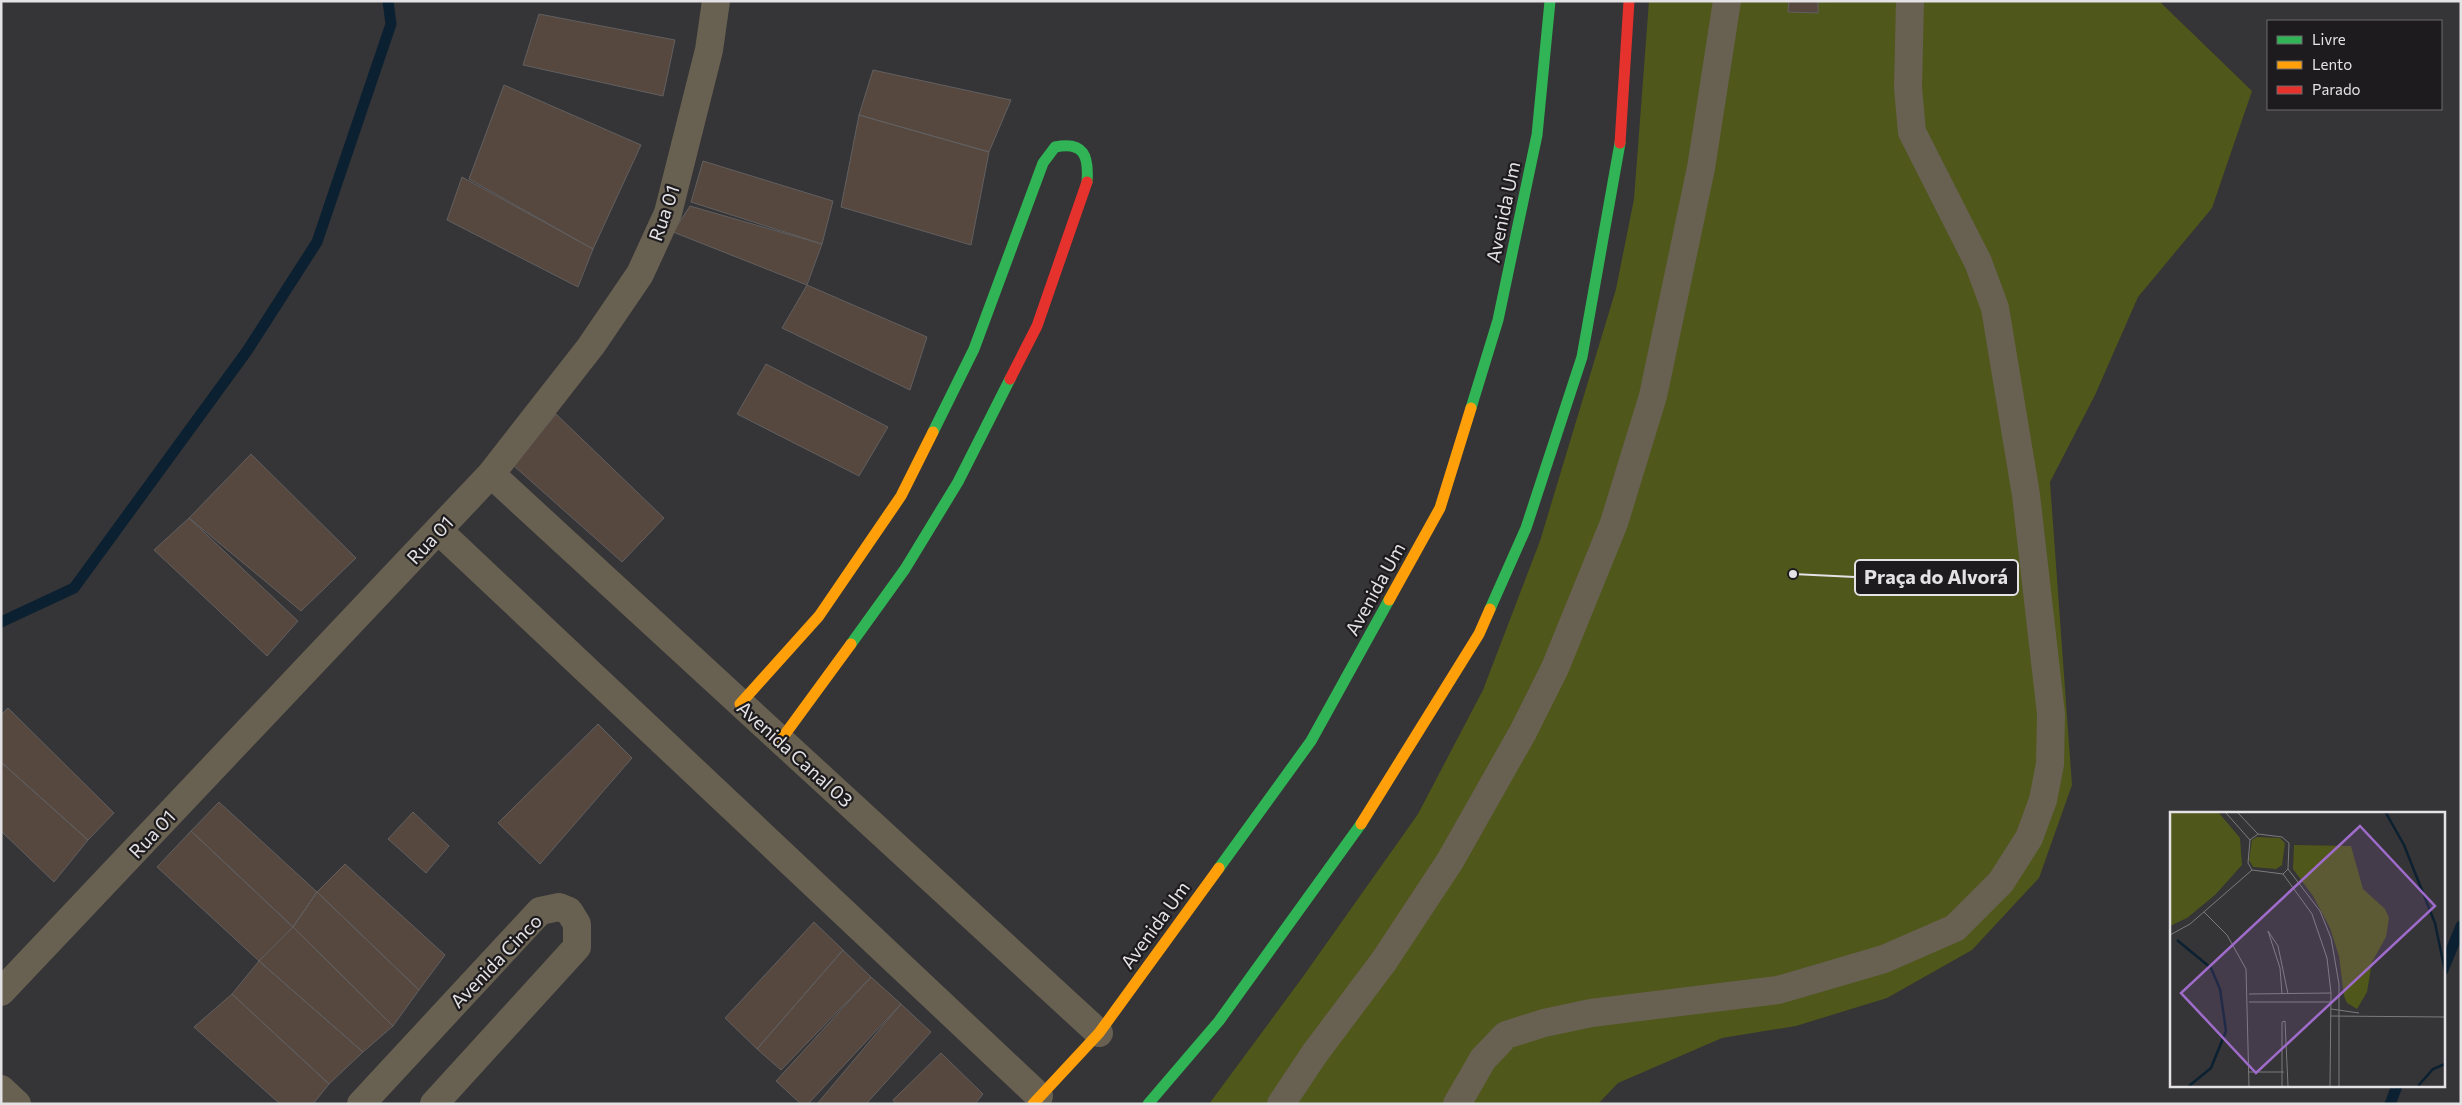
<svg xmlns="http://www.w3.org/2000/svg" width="2462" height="1105" font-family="Commissioner,sans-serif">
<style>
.green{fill:#50571b}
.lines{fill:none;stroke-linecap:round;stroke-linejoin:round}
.stream{stroke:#0b2031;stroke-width:11}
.building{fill:#57483f;stroke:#615f60}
.street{stroke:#686152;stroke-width:28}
.fast{stroke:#30b455;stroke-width:11}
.slow{stroke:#ff9f0a;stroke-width:11}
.jam{stroke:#e5322d;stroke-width:11}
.labels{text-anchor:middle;stroke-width:4.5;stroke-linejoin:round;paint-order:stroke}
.street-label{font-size:19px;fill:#e4e2e5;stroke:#1d1b1d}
.inset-river{fill:none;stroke:#0b2031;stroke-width:2.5}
.inset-road{fill:none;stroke:#7b7a7c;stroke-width:1}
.view{fill:#a06ccc;fill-opacity:0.15;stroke:#a06ccc;stroke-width:2.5}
.inset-edge{fill:none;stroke:#e4e2e5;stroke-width:2.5}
.leader{fill:none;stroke:#e4e2e5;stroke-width:2}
.callout-dot{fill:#e4e2e5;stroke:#1d1b1d;stroke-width:2}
.callout{fill:#1d1b1d;stroke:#e4e2e5;stroke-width:2}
.callout-label{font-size:20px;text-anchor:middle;font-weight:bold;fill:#e4e2e5}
</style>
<rect width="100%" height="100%" fill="#353436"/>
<path class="green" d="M1649,1H2159L2252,91L2212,208L2138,297L2095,395L2050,482L2072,785L2039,878L1972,950L1887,998L1796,1026L1722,1038L1618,1083L1598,1104H1209L1302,978L1418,814L1483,690L1540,541L1616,289L1634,199Z"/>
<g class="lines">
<path class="stream" d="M1,622L74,588L247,351L317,242L391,24L388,1
M2443,970L2461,926
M2390,1104L2397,1086"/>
</g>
<path class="building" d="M1789,1H1843L1818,2V13L1788,12Z
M539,14L675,40L663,96L523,65Z
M873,70L1011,100L989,152L859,115Z
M504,85L641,145L593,249L469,179Z
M859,115L989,152L971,245L841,207Z
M703,161L833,201L822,244L691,202Z
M462,177L593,249L578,287L447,220Z
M690,206L822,244L807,285L673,232Z
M807,285L927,337L910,390L782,328Z
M766,364L888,427L859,476L737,414Z
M556,414L664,518L622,562L514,466Z
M251,454L356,558L301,611L189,518Z
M189,518L298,621L267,656L154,550Z
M8,708L114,813L88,840L1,762V715Z
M598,724L632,758L540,864L498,823Z
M1,762L88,840L54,882L1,831Z
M219,802L317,892L293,927L191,831Z
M413,812L449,846L426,873L388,839Z
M191,831L293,927L259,961L157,867Z
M345,864L445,955L419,990L317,892Z
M317,892L419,990L393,1026L293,927Z
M814,922L843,950L757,1049L725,1018Z
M293,927L393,1026L363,1052L259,961Z
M843,950L871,977L781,1070L757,1049Z
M259,961L363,1052L329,1084L232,994Z
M871,977L901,1004L808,1104H801L776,1081Z
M232,994L329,1084L313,1104H280L194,1027Z
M901,1004L931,1032L866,1104H817Z
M941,1053L983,1094L975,1104H896L893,1100Z"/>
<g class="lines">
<path class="street" d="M491,474L1099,1033
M439,531L1039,1096
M1,992L491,474L591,346L640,274L668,213L709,50L716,1
M1,1089L17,1104
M361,1104L540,911L559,907L569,911L577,924V947L434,1104
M1281,1104L1315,1053L1384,961L1450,861L1523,732L1555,668L1614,523L1653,396L1701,168L1727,1
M1457,1104L1483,1059L1506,1035L1544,1023L1591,1013L1778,990L1884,959L1955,928L2001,882L2029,838L2043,800L2050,764L2051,714L2026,495L1995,308L1978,262L1912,132L1908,88L1910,1"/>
<path class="fast" d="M1471,408L1498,320L1537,135L1550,1
M933,432L974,349L1043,163L1055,147C1084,141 1089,156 1087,182
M1490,609L1526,528L1582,357L1620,143
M851,644L905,569L958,482L1010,379
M1219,868L1311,741L1389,600
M1148,1104L1219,1021L1361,824"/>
<path class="slow" d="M1389,600L1440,508L1471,408
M740,704L819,616L901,496L933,432
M780,741L851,644
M1361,824L1479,634L1490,609
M1033,1104L1099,1033L1219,868"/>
<path class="jam" d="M1620,143L1629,1
M1010,379L1037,326L1087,182"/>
</g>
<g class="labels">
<g class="street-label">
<text transform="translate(1503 212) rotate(-78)" y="7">Avenida Um</text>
<text transform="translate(664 213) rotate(-71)" y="7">Rua 01</text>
<text transform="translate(430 540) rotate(-47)" y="7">Rua 01</text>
<text transform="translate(1375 589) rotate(-61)" y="7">Avenida Um</text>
<text transform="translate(795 754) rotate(42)" y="7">Avenida Canal 03</text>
<text transform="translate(152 834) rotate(-47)" y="7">Rua 01</text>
<text transform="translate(1155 925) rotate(-54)" y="7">Avenida Um</text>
<text transform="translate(496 961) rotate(-46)" y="7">Avenida Cinco</text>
</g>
</g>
<g transform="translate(2170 812)">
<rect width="275" height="275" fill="#353436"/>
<path d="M0,1H49L70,26L72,53L45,83L17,106L0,114ZM87,25L110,26L115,31L112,53L106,57L83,55L79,48L82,28ZM124,33L181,34L193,77L215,97L219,106L216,125L202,150L197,180L187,197L177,191L174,184L169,144L160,116L143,84L123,57Z" fill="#50571b"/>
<path class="inset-river" d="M216,1L234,33L265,111L275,159M7,128L41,156L50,177L56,219L41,256L19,274M248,274L263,257L275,252"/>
<path class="inset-road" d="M56,1L80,28M68,1L88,22M88,22L112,25L119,31L118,57L113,62L82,58L78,51L80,28ZM118,57L150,99L161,126L169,172V274M113,62L142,102L157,146L161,181L160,274M34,100L57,123L76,157L79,274M98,119L108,134L118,182M98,119L110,156L112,182M0,123L20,112L82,58M79,182L161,181M79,190H161M161,197L189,201M161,204L275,205M115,209L118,274M78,260H114M112,274V210L115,209"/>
<path class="view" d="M190,14L265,94L86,261L11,181Z"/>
<rect width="275" height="275" class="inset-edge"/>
</g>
<path class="leader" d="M1793 574L1855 577"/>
<circle class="callout-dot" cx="1793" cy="574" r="5"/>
<rect class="callout" x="1855" y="560" width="163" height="35" rx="5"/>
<g class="callout-label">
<text x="1936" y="584">Praça do Alvorá</text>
</g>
<rect width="2462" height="1105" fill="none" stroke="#e4e2e5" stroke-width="5"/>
<rect x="2267" y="20" width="175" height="90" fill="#1d1b1d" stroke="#6d6b6d"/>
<rect x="2277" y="36" width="25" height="8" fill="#30b455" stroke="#6d6b6d"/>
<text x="2312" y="45" font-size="15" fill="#e4e2e5">Livre</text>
<rect x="2277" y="61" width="25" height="8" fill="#ff9f0a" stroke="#6d6b6d"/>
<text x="2312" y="70" font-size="15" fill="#e4e2e5">Lento</text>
<rect x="2277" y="86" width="25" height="8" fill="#e5322d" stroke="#6d6b6d"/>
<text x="2312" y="95" font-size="15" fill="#e4e2e5">Parado</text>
</svg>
